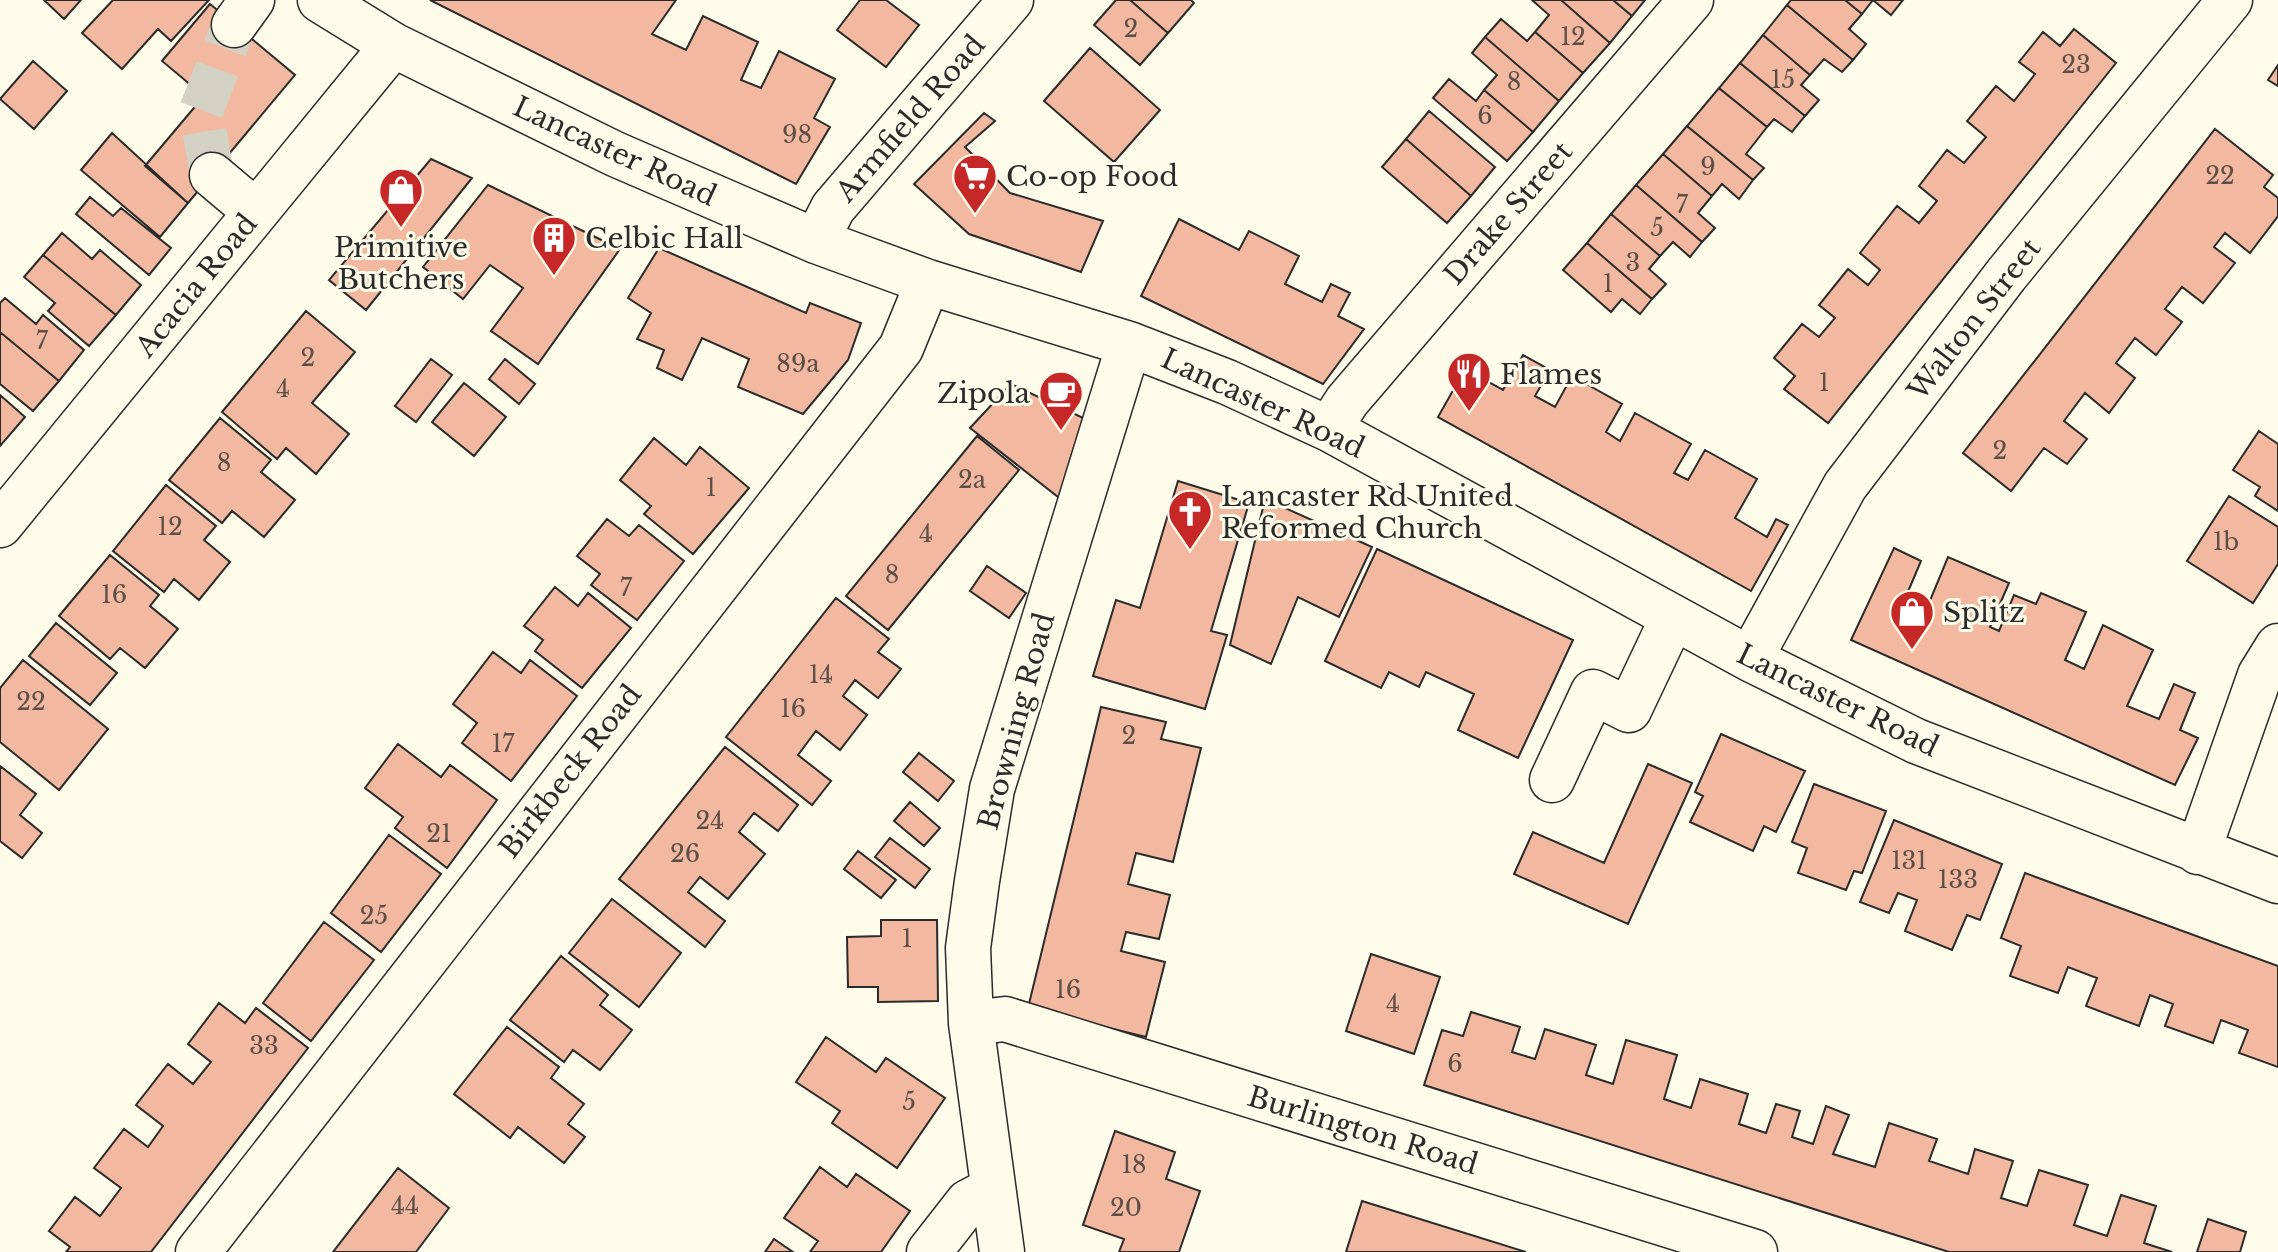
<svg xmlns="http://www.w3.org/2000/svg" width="2278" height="1252" font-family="'Libre Baskerville',serif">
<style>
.building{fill:#f2b8a0;stroke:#2b2b2b;stroke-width:2}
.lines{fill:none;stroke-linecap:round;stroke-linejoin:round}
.minor-tunnel{stroke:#d3d1c4;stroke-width:44;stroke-dasharray:44 22;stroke-linecap:butt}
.minor-casing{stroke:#2b2b2b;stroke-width:47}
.minor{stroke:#fdfbea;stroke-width:44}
.labels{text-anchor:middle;stroke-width:6;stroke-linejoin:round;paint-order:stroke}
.number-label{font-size:24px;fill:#5d4e48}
.street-label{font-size:28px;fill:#2b2b2b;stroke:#fdfbea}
.poi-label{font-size:28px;fill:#2b2b2b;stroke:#fdfbea;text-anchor:start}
</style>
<rect width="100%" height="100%" fill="#fdfbea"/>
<path class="building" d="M44,0H81L64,19Z
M113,0H209L171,41L158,29L122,69L82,33Z
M430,0H676L652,34L686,50L703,16L758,42L741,80L761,88L779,51L835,79L814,118L830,127L796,184Z
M860,0H886L919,25L886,67L837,30Z
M1116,0H1130L1168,33L1140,65L1094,25Z
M1130,0H1191L1194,3L1168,33Z
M1532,0H1561L1610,43L1583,73L1535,32L1549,15Z
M1561,0H1613L1632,16L1610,43Z
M1613,0H1645L1632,16Z
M1791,0H1845L1862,14L1849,29L1866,44L1853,60L1787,5Z
M1845,0H1903L1891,15L1873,0L1862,14Z
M210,4L295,75L188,203L145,166L204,96L162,61Z
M1787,5L1853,60L1842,72L1824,59L1810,75L1763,35Z
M1501,19L1527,41L1535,32L1583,73L1559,101L1485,37Z
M2074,29L2116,63L1828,423L1784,389L1795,376L1774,358L1802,324L1819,337L1835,318L1819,305L1848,269L1868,285L1880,270L1860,253L1897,206L1919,223L1937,201L1919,186L1947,150L1964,163L1986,137L1967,121L1996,86L2014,101L2035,74L2019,62L2043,32L2060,46Z
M1763,35L1810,75L1801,85L1819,100L1805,116L1740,63Z
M1485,37L1559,101L1533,132L1484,90L1497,75L1472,53Z
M1090,48L1160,110L1114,162L1044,101Z
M33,61L67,91L34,129L0,99Z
M1740,63L1805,116L1792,132L1774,119L1767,127L1719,88Z
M2278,65V86L2268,80Z
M1449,79L1476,101L1484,90L1533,132L1507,161L1433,98Z
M1719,88L1767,127L1746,154L1764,168L1753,180L1687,126Z
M1429,111L1495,167L1471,196L1406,139Z
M984,113L995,121L965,147L1010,193L1103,221L1081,272L969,234L914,184Z
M1687,126L1753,180L1739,199L1722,184L1712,196L1663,154Z
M2215,129L2273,175L2264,187L2278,198V216L2250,253L2225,233L2214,247L2235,263L2203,303L2182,287L2165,309L2182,322L2156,355L2135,338L2116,363L2135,378L2109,413L2085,393L2064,421L2087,439L2067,464L2044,448L2011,491L1963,453Z
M112,133L188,203L160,237L81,170Z
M1406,139L1471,196L1447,223L1382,167Z
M1663,154L1712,196L1698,213L1715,228L1702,242L1636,185Z
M431,159L472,178L366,310L329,280Z
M488,185L620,249L538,364L491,331L523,288L490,265L463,299L423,267Z
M1636,185L1702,242L1690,257L1673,242L1660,256L1611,214Z
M90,197L113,216L121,208L171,248L149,275L76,214Z
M1611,214L1660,256L1649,269L1666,284L1652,299L1587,243Z
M1179,219L1239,250L1249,231L1299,256L1285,284L1322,302L1331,284L1350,293L1338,316L1364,329L1323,384L1141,296Z
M62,233L92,259L100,250L141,285L116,315L43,255Z
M1587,243L1652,299L1640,314L1622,299L1611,312L1563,270Z
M659,248L806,313L810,303L861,323L848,360L803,414L738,387L749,359L702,338L682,380L657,368L664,350L637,339L651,313L628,298Z
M43,255L116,315L89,346L48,311L55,303L24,277Z
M5,298L36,324L43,315L84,350L59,381L0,332V303Z
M306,311L355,352L312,403L349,434L316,474L286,448L277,459L222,412Z
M0,332L59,381L33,411L0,384Z
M1523,355L1550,370L1535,396L1555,407L1572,376L1622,404L1606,432L1620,441L1635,413L1691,444L1674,473L1688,480L1705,450L1757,479L1735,518L1767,537L1776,519L1788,525L1751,591L1438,417L1465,369L1503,390Z
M431,359L452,375L416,422L395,406Z
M505,359L535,384L519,404L489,379Z
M464,383L506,417L474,456L432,422Z
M1011,384L1096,424L1067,504L970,428Z
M0,395L25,417L0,446Z
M220,418L271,460L261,472L295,500L264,537L232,511L222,523L169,480Z
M2259,431L2278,444V511L2255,496L2260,487L2233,470Z
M977,436L1019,470L888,630L846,596Z
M654,438L686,465L700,447L749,488L693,554L644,514L651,506L620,480Z
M1178,481L1249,503L1211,631L1227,635L1205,709L1093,676L1116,600L1140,608Z
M166,485L216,526L204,540L230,562L199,600L174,579L164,592L113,551Z
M2229,496L2278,527V564L2253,603L2187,561Z
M1265,499L1372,547L1339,617L1298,597L1271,664L1230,645Z
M607,519L629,536L639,525L684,561L637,620L591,585L600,574L577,556Z
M1894,548L1921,561L1907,594L1929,603L1948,557L2009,583L1990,627L1999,631L2014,595L2036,604L2041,593L2086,612L2065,660L2084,669L2103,625L2153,650L2127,706L2159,719L2174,684L2195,693L2180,730L2198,738L2175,785L1851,640Z
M1377,549L1573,640L1518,758L1458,730L1474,694L1426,672L1419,687L1389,672L1381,688L1325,661Z
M110,555L159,595L150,606L178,629L145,668L120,648L110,659L59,616Z
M987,566L1026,593L1009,618L970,591Z
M555,587L578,606L588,593L631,628L582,688L535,651L543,640L524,626Z
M836,598L889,639L878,652L901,669L878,698L855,680L843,696L867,715L840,750L816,731L798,755L831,781L812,805L726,737Z
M56,623L117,673L90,705L29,656Z
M493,652L521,673L530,660L577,696L511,781L462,743L477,723L453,704Z
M23,660L108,729L59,790L0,742V688Z
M1101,707L1166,722L1161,739L1201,748L1173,862L1136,853L1128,884L1170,895L1159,939L1126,932L1121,951L1165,962L1146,1037L1028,1008Z
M1721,734L1805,771L1776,832L1764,826L1753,851L1690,822L1703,796L1695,792Z
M398,744L441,777L450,765L497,800L447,868L395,828L403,817L365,788Z
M725,747L798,805L778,831L754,813L739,832L765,854L728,899L700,877L688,892L725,921L705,947L619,879Z
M919,753L954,781L938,801L903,772Z
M1648,764L1692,783L1628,924L1514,874L1533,832L1604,863Z
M0,766L36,794L20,815L42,833L22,858L0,841Z
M1814,784L1886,811L1862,873L1854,871L1846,890L1798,873L1807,848L1792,842Z
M910,802L940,828L924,846L894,821Z
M1894,820L2002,864L1980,920L1967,915L1952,950L1905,931L1917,900L1898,893L1889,913L1860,902Z
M389,835L441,874L381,952L331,913Z
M890,838L930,869L915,888L875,857Z
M858,851L896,880L881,898L844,869Z
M2025,873L2278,966V1067L2239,1053L2248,1030L2221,1020L2213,1043L2165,1026L2173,1004L2150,995L2139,1026L2086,1006L2097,978L2068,967L2058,993L2010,976L2021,946L2001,938Z
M612,899L681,953L639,1007L569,953Z
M881,920H937L938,1001L878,1002V987H848L847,937L881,936Z
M324,922L374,960L311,1041L263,1003Z
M1371,954L1440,977L1414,1054L1346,1031Z
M561,956L608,995L600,1005L632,1030L600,1070L573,1050L564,1062L510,1020Z
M219,1003L245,1023L256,1008L308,1048L151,1252H66L70,1247L49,1231L75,1197L100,1216L121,1188L94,1168L124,1129L148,1147L163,1126L136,1105L168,1064L193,1084L211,1062L188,1044Z
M1471,1012L1520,1027L1512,1052L1535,1059L1545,1029L1596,1045L1586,1075L1613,1084L1626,1040L1677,1055L1664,1099L1691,1108L1700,1079L1748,1094L1739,1124L1766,1133L1776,1104L1800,1111L1792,1137L1813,1144L1826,1106L1849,1115L1833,1154L1875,1167L1889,1123L1937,1139L1929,1161L1968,1174L1975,1149L2013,1161L2001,1198L2027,1206L2039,1170L2088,1185L2074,1225L2107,1236L2121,1195L2156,1206L2144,1243L2172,1252H1949L1424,1085L1442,1030L1463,1036Z
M507,1027L559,1067L551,1078L584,1104L568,1124L585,1137L564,1163L518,1127L510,1138L454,1094Z
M826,1037L876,1072L886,1058L945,1098L897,1168L832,1123L840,1111L796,1082Z
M1115,1131L1175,1152L1166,1179L1200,1191L1179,1252H1119L1124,1239L1083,1225Z
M820,1167L847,1187L856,1174L910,1211L881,1252H810L818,1241L784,1218Z
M398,1168L449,1208L416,1252H333Z
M1362,1201L1526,1252H1346Z
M2208,1219L2246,1232L2240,1252H2197Z
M774,1239L793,1252H765Z"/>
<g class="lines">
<path class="minor-tunnel" d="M212,175L201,111L234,25"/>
<g class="minor-casing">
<path id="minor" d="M320,0L393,45L615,154L816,241L928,282L1129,344L1227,382L1329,429L1750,659L1916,741L2278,881
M234,25L252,0
M212,175L256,212
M816,241L833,208L1011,0
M1329,429L1347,401L1691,0
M0,525L393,45
M1750,659L1845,486L2006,275L2230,0
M1552,780L1593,692L1629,710L1673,617
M2198,852L2260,675L2278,646
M971,1023L1005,1019L1755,1252
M198,1252L901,348L928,282
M929,1252L968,1202L993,1189
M1002,1252L971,1023L968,948L977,881L992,789L1129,344"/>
</g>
<use href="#minor" class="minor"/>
</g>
<defs>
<g id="supermarket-pin" transform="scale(2.3)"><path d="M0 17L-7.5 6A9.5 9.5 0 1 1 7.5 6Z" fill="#c62828" stroke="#fdfbea"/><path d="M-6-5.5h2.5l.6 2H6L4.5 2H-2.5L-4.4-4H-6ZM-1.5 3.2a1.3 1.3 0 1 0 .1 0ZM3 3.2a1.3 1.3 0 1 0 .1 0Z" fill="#fff"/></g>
<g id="shop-pin" transform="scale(2.3)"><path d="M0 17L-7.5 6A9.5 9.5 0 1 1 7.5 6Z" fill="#c62828" stroke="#fdfbea"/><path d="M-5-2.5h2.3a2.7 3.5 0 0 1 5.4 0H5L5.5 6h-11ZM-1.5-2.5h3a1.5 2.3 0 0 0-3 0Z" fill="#fff"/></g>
<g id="building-pin" transform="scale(2.3)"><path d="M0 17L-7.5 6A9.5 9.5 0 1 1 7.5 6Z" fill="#c62828" stroke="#fdfbea"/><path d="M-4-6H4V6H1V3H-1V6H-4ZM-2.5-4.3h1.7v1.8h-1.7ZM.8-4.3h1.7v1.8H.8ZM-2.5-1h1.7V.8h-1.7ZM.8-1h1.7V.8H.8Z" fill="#fff"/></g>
<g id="restaurant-pin" transform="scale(2.3)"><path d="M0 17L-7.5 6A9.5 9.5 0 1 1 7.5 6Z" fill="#c62828" stroke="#fdfbea"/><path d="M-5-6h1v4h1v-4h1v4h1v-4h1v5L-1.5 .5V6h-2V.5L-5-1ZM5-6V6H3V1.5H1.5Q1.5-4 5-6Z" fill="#fff"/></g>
<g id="cafe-pin" transform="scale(2.3)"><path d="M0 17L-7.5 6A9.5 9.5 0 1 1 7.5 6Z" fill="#c62828" stroke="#fdfbea"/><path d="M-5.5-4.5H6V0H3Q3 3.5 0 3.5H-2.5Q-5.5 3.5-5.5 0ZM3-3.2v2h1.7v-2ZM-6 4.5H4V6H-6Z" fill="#fff"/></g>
<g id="church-pin" transform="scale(2.3)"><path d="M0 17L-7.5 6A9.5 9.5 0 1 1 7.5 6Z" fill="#c62828" stroke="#fdfbea"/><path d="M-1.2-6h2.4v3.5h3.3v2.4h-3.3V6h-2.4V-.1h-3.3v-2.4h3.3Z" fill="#fff"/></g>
</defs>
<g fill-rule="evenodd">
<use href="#supermarket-pin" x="975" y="176"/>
<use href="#shop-pin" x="401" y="190"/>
<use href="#building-pin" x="554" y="238"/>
<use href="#restaurant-pin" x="1469" y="374"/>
<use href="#cafe-pin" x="1061" y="393"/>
<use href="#church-pin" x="1190" y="512"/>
<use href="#shop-pin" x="1912" y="612"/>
</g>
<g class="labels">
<g class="number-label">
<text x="1131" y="37">2</text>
<text x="1573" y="45">12</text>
<text x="2076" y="73">23</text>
<text x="1783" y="88">15</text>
<text x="1514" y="90">8</text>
<text x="1485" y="124">6</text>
<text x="797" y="143">98</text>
<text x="1708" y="175">9</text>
<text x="2220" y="184">22</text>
<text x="1682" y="213">7</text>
<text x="1657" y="236">5</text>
<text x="1633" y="271">3</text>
<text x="1608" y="292">1</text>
<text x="42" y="349">7</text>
<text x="308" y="366">2</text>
<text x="798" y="372">89a</text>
<text x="1824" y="391">1</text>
<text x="283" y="397">4</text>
<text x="2000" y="459">2</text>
<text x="224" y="471">8</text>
<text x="972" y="488">2a</text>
<text x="711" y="496">1</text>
<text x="170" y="535">12</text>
<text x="926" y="542">4</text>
<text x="2226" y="550">1b</text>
<text x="892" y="583">8</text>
<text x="626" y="596">7</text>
<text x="114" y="603">16</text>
<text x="821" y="683">14</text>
<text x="31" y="710">22</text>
<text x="793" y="717">16</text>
<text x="1129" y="744">2</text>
<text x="503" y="752">17</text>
<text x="710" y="829">24</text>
<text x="439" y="842">21</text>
<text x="685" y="862">26</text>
<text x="1909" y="869">131</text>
<text x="1958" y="888">133</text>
<text x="374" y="924">25</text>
<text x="907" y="947">1</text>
<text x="1068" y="998">16</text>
<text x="1393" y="1012">4</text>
<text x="264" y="1054">33</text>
<text x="1455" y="1072">6</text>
<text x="909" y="1110">5</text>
<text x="1134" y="1173">18</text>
<text x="405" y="1214">44</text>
<text x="1126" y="1216">20</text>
</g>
<g class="street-label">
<text transform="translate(910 118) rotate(-49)" y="10">Armfield Road</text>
<text transform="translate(615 151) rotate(25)" y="10">Lancaster Road</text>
<text transform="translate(1508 213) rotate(-49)" y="10">Drake Street</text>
<text transform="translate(196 285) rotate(-51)" y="10">Acacia Road</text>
<text transform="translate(1974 319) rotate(-52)" y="10">Walton Street</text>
<text transform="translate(1263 403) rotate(25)" y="10">Lancaster Road</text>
<text transform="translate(1838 700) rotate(26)" y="10">Lancaster Road</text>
<text transform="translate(1016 721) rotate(-75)" y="10">Browning Road</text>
<text transform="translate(570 771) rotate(-52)" y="10">Birkbeck Road</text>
<text transform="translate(1363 1130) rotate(17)" y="10">Burlington Road</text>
</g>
<g class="poi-label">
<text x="1006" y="186">Co-op Food</text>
<text x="585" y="248">Celbic Hall</text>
<text x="401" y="257" text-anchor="middle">Primitive<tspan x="401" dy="32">Butchers</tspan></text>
<text x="1500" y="384">Flames</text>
<text x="1030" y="403" text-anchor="end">Zipola</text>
<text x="1221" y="506">Lancaster Rd United<tspan x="1221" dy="32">Reformed Church</tspan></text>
<text x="1943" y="622">Splitz</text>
</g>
</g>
</svg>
